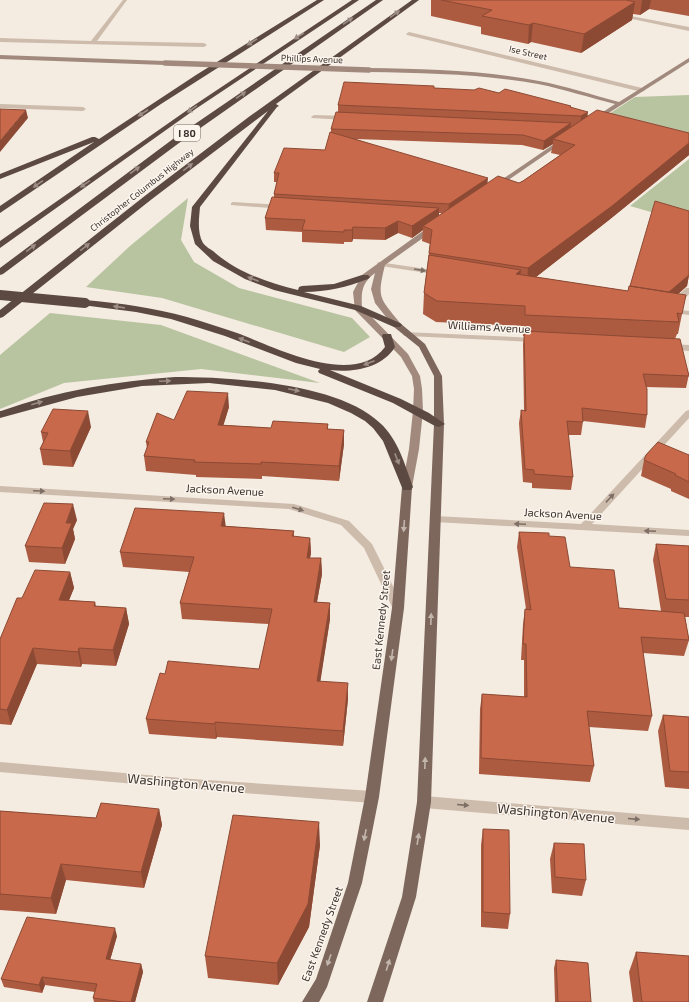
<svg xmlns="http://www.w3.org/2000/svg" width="689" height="1002" font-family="'Exo 2',sans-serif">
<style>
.green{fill:#b8c4a0}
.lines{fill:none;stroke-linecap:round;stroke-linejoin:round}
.street{fill:#cdbbac;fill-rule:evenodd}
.secondary{fill:#a18a7d;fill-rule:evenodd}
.primary{fill:#7d675c;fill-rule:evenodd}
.highway{fill:#5c4a42;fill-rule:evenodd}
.secondary-bridge{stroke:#a18a7d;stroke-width:5.5}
.highway-bridge{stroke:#5c4a42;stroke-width:10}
.wall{fill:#ac5a40;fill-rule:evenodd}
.shaded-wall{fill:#8c4a34}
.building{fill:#c8694b;stroke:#8c4a34}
.oneway{fill:#9c8e87}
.oneway2{fill:#7d6f65}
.oneway3{fill:#c2b5ac}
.labels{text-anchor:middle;stroke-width:3;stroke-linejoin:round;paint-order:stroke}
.far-street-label{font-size:9px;fill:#3b302b;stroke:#fbf5ee}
.shield{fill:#fbf5ee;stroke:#756b66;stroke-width:1}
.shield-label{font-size:10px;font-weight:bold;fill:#3b302b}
.street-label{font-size:11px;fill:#3b302b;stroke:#fbf5ee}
.near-street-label{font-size:13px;fill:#3b302b;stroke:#fbf5ee}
</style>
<rect width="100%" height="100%" fill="#f4ebe1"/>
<path class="green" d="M689,95V146L595,123L635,97Z
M689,159V223L630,206Z
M188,198L181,240L194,262L239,288L352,318L370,337L344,352L162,298L86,287L130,246Z
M50,313L161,325L320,383L201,369L64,383L0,409V355Z"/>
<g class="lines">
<path class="street" d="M123,0H127L97,41L204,43L207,45L204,47L0,42V38L91,41Z
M620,14L689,27V31L618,16Z
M409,32L642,88L645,90L642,92L407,35L406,34Z
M0,104L83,107L86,109L83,111L0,108Z
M314,115L346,116L349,118L346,120L312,118L311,117Z
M233,202L283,205L286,207L283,209L231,205V203Z
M378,262L440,271L444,273L440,275L381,266L377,264Z
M686,288H689V294L677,306H671V302Z
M666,308L689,311V315L666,312Z
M404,332L535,338L539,340L535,342L407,336H404L403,334Z
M669,344L689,345V351L666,349L665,347Z
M689,410V418L592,524L689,530V536L435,522L430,519L435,516L581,524L686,411Z
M0,486L294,504L349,521L372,544L404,608L402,611H394L364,548L341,525L289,509L0,492Z
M0,762L192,779L372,791L377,793L379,797L377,801L372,803L192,789L0,772Z
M424,796L689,818V830L424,808L419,806L417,802L419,798Z"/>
<path class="secondary" d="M0,55L165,61L168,63L165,65L0,59Z
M689,58V62L596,121L593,119L594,118L615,104C590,98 564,89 538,84C483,74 426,73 369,72L366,70L369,68C426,69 483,70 539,81C566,86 592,95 619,102Z
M560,140L565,141L498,187H494V185Z
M430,226H433L437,228L385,265C377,298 379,297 400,323V327H394L375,303L371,289L375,273C362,283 361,291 362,307L408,354L420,376L422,389L423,411L419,449L412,487L407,490L402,487L409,449L413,411L414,389L412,376L401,357L355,310L353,292L362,275Z"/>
<path class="primary" d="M394,323H400L425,344L442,376L444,424L431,802L416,897L383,1002H367L402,897L417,802L434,424V376L419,347L394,327Z
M407,484L412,487L404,608L379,797L362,883L327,987L319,1002H302L316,979L348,883L365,797L392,608L402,487Z"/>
<path class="highway" d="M317,0H324L161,104L0,213V206L94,142L0,179V174L92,137H95L99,139L196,75Z
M352,0H359L197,108L0,248V241L193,106Z
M376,0H383L179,143L3,274L0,275V268L173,139Z
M412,0H419L276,104L279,106L277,107L200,207C199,218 197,233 203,243C205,246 210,249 213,251C236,272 269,283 298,290L299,287L302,286L334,284L362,275H368L370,277L368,279C347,287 327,292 304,292L361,306L400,323L402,325L400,327H394L355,310L274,290L245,279L213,261L195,244L190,226L192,207L268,111L152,199L3,317L0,318V310L146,195L250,116Z
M85,300C120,303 154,308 187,317C205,322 222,328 240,334C275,348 355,388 385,347L382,336L383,334H391L395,347C382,368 353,373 330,370L401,399L429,413L445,424L439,427L435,426L393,403L319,373L318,371L320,369L296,363L225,336L171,319L136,312L82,305L80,303Z
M175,377C231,377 338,383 380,423C398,439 405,465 413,487L411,490H403L383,441L373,428L365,421L351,413L328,403L275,390L209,383L142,386L77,397L0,418V411H1C57,391 117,381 175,377Z"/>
<path class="secondary-bridge" d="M165,63L369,70"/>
<path class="highway-bridge" d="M0,295L85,303"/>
</g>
<path class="wall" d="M431,0H689V16L649,9L640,15L633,14L632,20L581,53L531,42L528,44L481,34V27L431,16Z
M434,88L499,93L571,106V107L588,116L689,133V155L609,220L536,277L628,291L630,286L689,211V275L687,286L678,294L682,314L678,334H677L675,339L689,374L686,388L646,387L647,415L645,428L583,421L581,435H568L573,477L571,490L532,488V483L523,482L519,423L521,410L524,411L523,344L524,336H523L522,326L436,322L423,314L424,293L430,244L422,241L423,230L412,238L398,233L385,240L353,239L352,242H344V244L302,242V232L266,230L265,218L274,198V194L277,182H274V173L325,150L331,132V129L338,112V105ZM356,139L522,145L543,150L553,144L551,153L560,155L523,181L519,183H487ZM439,213H443L439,216Z
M229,407L223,425L271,428L328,424V429L344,430V444L339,481L262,476V479L196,477V475L146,471L144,456L147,448L146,442L174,420Z
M91,427L73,467L43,465L40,449L43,442L41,432Z
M689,455V499L671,491V489L641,476L644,460Z
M77,520L73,529L75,539L65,564L29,562L25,546Z
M225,526L294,531V537L310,538L311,553L310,558H321L322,574L317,602L330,603V619L320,681L348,699L343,746L217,737L216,739L149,734L146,719L165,674L259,669L269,624L182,619L180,603L189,572L123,567L120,552Z
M519,532L549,536L570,567L619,608L661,611L653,560L656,544L689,546V617H685L689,640L684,656L643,653L652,716L648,731L589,727L594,766L590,782L479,774L480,709L482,694L524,697V660H521L523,624L525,609H526L517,547Z
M70,572L74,588L69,600L95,602L96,606L126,608L129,624L116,666L82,664L81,667L37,664L11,725L0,724V639L22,598Z
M663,715L689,717V789L665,787L658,731Z
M159,809L162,825L144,888L66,880L56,914L0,910V811L96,818Z
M483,829L510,914L508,929L481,927V845Z
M554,843L586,880L582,896L552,893L550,859Z
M320,845L309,927L278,985L208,978L205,956Z
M117,936L110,960L141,964L143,972L135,1002H94L93,998L95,992L45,985L42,993L4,987L1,979Z
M636,952L689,1002H633L629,972Z
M556,960L591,1002H555L554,968Z"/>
<path class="shaded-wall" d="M642,0H651L649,9L640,15Z
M635,2L632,20L581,53L584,34Z
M533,23L531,42L528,44L529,25Z
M26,110L28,118L0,152V141Z
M588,112L587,121L580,126L581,116Z
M571,123L570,132L553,139V144L543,150L544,141Z
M689,143V155L609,220L527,284L528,268Z
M488,178L487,188L448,213L449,204Z
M439,208V220L423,226V230L412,238V226Z
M398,221V233L385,240V228Z
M353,227V239L352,242V230Z
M521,270L519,290L516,274Z
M689,275L687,286L666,305L668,293Z
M228,393L229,407L219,440L218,425Z
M88,411L91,427L73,467L70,451Z
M344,430V444L339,481V466Z
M73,504L77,520L73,529L75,539L65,564L62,548L66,523Z
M224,513L226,528L221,526Z
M310,538L311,553L307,573V558Z
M321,558L322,574L314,618V602Z
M70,572L74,588L63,615L59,600Z
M330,603V619L318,697L317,681Z
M126,608L129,624L116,666L113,650Z
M33,648L37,664L11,725L7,710Z
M79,648L82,664L81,667L78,652Z
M348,683V699L343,746V731Z
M215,722L217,737L216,739L215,724Z
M159,809L162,825L144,888L141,872Z
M319,822L320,845L309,927L278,985L277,963Z
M61,864L66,880L56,914L51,898Z
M115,928L117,936L108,967L106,959Z
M141,964L143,972L135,1002H131Z
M42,977L45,985L42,993L39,985Z"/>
<path class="building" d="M441,0H626L635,2L584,34L533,23L529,25L482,16L492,10Z
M344,82L434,86V88L474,90L479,88L499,93L505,89L571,106L570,107L588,112L581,116L338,105Z
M0,109L26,110L0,141Z
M597,110L689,133V143L612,206L528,268L429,253L432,230L423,226L498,176L519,183L523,181L575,145L553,139Z
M336,112L571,123L544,141L523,135L331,129Z
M330,132L488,178L449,204L274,194L279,173H274L284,148L325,150Z
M272,197L439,208L412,226L398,221L385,228L353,227L352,230H344V232L302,230L305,220L265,218Z
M655,201L689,211V275L669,292L630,286Z
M429,255L521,270L516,274L628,291L629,286L686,295L682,314L677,313L679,322L525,315V306L437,301L424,293Z
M524,331L680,339L689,376L643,374L647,389V415L582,408L583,422L567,421L573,477L534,474V470L525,469L521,410L526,411Z
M187,391L228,393L218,425L271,428L273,421L328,424L327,429L344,430L339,466L261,462V464L194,462L195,460L144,456L149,442H146L157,413L174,420Z
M53,409L88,411L70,451L40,449L48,433L41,432Z
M658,442L689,455V482L675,475L676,474L644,460L646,455Z
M44,503L73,504L66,523H72L62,548L25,546Z
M135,508L224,513L221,526L294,531L292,536L310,538L307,558H321L314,602L330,603L317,681L348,683L343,731L215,722V724L146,719L160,673L165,674L168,661L259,669L272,609L180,603L194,557L120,552Z
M519,532L549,533V536L565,537L570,567L614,570L619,608L684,613L689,640L641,637L652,716L587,711L594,766L481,758L482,694L527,697L526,644H523L525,609L531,610Z
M656,544L689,546V600L666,599Z
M35,570L70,572L59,600L95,602L94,606L126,608L113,650L79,648L78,652L33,648L7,710L0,709V639L17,598H22Z
M663,715L689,717V772L670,771Z
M101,803L159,809L141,872L61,864L51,898L0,894V811L96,818Z
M233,815L319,822L308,904L277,963L205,956Z
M483,829L509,830L510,914L483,912Z
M554,843L584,844L586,880L555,877Z
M27,917L115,928L106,959L141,964L131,1002H123L93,998L97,984L42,977L39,985L1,979Z
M636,952L689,956V1002H642Z
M556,960L588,963L591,1002H558Z"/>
<defs><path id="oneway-solid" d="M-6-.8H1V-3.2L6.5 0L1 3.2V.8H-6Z"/></defs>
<g class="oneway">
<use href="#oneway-solid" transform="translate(395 14) rotate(-35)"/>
<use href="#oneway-solid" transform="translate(348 21) rotate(-34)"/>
<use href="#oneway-solid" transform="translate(299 36) rotate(147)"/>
<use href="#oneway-solid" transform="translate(252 42) rotate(148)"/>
<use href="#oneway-solid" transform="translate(241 95) rotate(-35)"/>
<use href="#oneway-solid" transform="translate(192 109) rotate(145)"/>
<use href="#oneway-solid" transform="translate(143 113) rotate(147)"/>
<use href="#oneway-solid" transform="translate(188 167) rotate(-37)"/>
<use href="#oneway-solid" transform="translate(135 170) rotate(-36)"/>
<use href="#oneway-solid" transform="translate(38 184) rotate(145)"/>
<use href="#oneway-solid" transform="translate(85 184) rotate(145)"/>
<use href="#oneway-solid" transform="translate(85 247) rotate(-38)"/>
<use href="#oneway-solid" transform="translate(31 248) rotate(-37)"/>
<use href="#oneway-solid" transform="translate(253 279) rotate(-159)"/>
<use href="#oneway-solid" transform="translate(119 307) rotate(-172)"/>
<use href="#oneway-solid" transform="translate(244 340) rotate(-159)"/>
<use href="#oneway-solid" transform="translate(369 363) rotate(159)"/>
<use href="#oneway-solid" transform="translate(165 381) rotate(-2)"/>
<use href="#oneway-solid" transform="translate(294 390) rotate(12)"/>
<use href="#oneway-solid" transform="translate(37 403) rotate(-16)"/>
<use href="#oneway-solid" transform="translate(397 459) rotate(69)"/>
</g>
<g class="oneway2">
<use href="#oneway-solid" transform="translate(420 270) rotate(9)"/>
<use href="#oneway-solid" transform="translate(39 491) rotate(3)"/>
<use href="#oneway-solid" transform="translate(610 498) rotate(-47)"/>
<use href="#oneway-solid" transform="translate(169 499) rotate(3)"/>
<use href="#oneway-solid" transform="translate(298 509) rotate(17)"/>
<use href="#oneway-solid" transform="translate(520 524) rotate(-177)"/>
<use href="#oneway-solid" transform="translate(650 531) rotate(-177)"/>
<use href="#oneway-solid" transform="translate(463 805) rotate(5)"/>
<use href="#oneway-solid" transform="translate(634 819) rotate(5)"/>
</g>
<g class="oneway3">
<use href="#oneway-solid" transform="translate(404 526) rotate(94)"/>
<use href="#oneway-solid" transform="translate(431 619) rotate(-88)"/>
<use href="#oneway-solid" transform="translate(392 655) rotate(98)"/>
<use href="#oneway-solid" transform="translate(425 763) rotate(-88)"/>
<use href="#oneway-solid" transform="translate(365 835) rotate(101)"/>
<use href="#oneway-solid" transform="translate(418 839) rotate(-81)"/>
<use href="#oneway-solid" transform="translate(329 960) rotate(109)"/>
<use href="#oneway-solid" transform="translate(388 965) rotate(-73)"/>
</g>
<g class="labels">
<g class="far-street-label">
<text transform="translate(528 53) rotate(13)" y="3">Ise Street</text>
<text transform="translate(312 59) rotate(2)" y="3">Phillips Avenue</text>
<text transform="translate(142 190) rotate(-38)" y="3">Christopher Columbus Highway</text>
</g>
<rect class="shield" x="174" y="125" width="26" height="16" rx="3"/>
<g class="shield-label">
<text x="187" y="137">I 80</text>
</g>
<g class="street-label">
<text transform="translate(489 327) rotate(3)" y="4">Williams Avenue</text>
<text transform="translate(225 490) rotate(3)" y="4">Jackson Avenue</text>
<text transform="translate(563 514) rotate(3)" y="4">Jackson Avenue</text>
<text transform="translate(381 620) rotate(-84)" y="4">East Kennedy Street</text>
<text transform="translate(322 934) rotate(-70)" y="4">East Kennedy Street</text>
</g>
<g class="near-street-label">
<text transform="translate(186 783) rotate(5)" y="5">Washington Avenue</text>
<text transform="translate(556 813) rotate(5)" y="5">Washington Avenue</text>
</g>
</g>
</svg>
